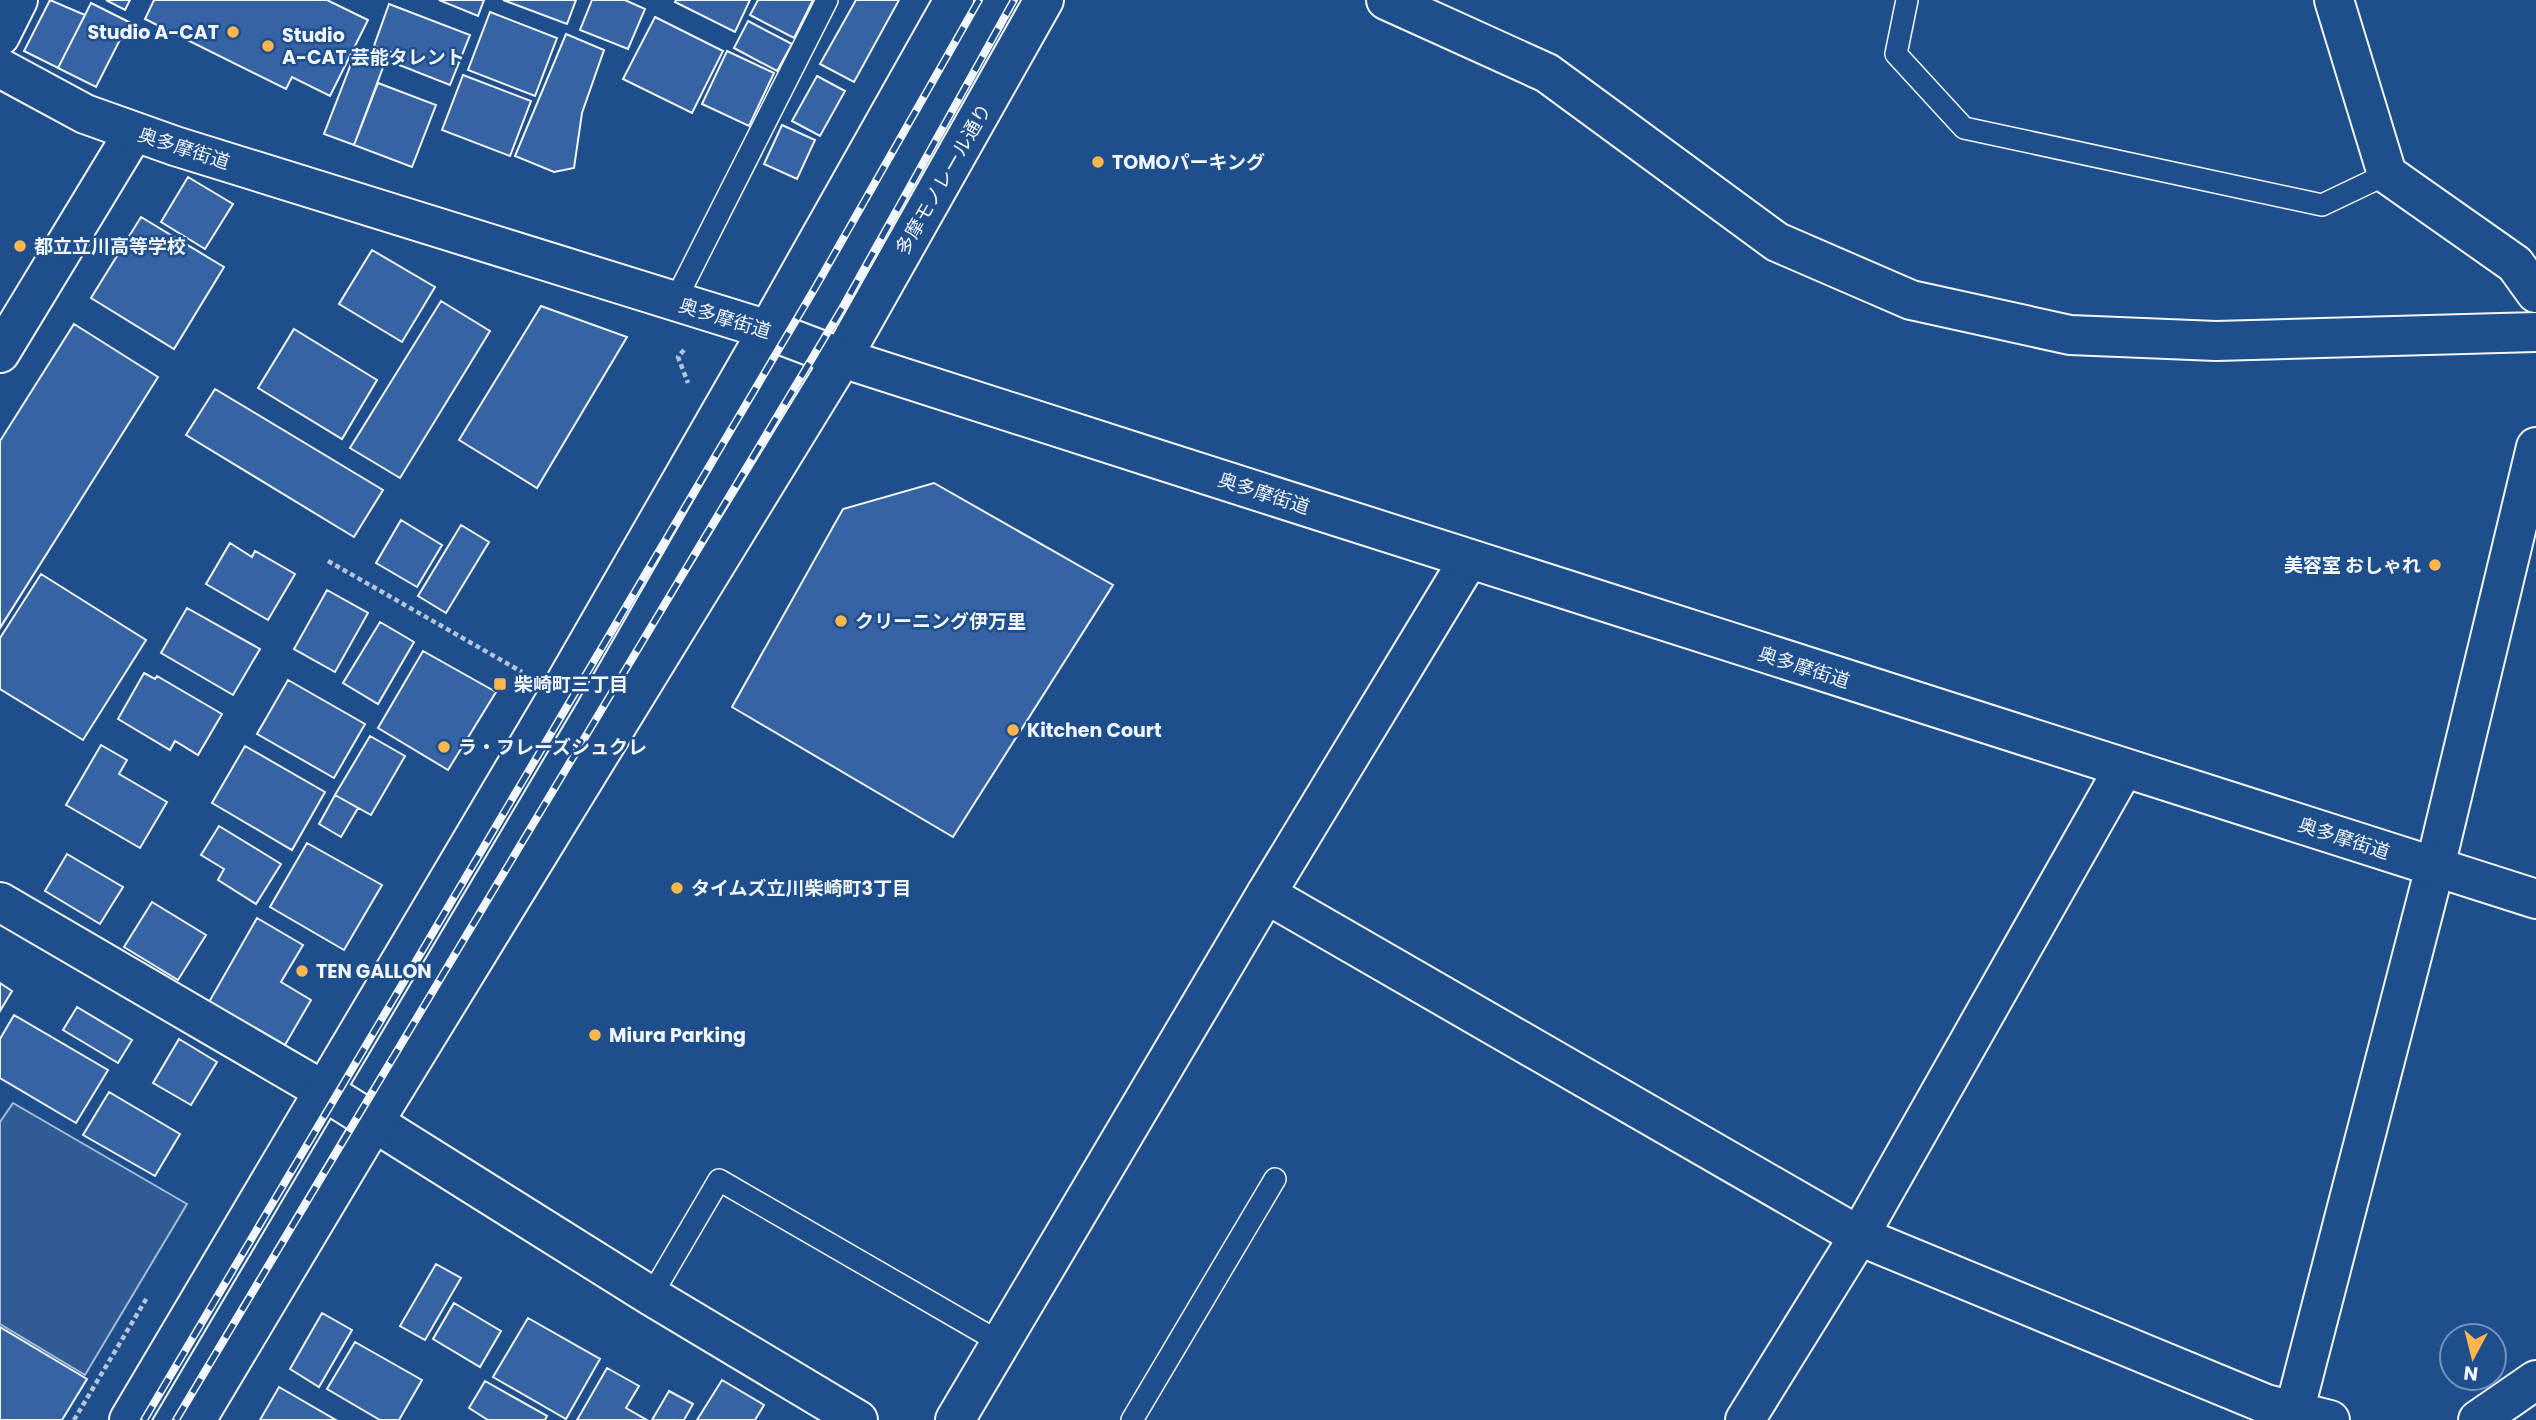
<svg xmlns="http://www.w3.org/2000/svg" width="2536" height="1420" font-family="Poppins,'Noto Sans JP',sans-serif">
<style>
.parking{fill:#305b95;stroke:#a8bbd7;stroke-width:2}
.building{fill:#3563a3;stroke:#f2f6ff;stroke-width:2}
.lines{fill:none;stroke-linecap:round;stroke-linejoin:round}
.service-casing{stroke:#f2f6ff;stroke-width:24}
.minor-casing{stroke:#f2f6ff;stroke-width:42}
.tertiary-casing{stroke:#f2f6ff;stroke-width:42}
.secondary-casing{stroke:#f2f6ff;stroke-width:42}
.primary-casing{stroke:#f2f6ff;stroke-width:42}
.path{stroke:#b3c4dc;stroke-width:4.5;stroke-dasharray:5 3.5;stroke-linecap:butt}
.service{stroke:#1f4e8c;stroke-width:21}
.minor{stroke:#1f4e8c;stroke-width:38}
.tertiary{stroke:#1f4e8c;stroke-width:38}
.secondary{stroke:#1f4e8c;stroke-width:38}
.primary{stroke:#1f4e8c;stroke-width:38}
.rail-casing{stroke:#f2f6ff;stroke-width:8}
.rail{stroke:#1f4e8c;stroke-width:5;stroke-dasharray:16;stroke-linecap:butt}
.poi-dot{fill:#ffb74d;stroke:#1f4e8c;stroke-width:2.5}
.labels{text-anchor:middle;stroke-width:5;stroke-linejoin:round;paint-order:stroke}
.poi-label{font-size:19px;font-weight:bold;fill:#f2f6ff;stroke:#1f4e8c;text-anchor:start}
.street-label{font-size:19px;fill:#f2f6ff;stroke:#1f4e8c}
</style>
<rect width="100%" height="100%" fill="#1f4e8c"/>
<path class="parking" d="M13,1103L187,1204L85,1375L0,1324V1122Z"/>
<path class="building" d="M50,0L85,15L58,68L24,51Z
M106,0H130L125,10Z
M154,0H327L368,20L330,96L292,77L286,89L145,19Z
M439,0H484L478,16Z
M503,0H576L567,24Z
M592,0H625L645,9L628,49L580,30Z
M676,0H750L735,32L675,2Z
M758,0H813L794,38L750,15Z
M856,0H899L854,82L820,64Z
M91,3L129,22L96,87L58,68Z
M389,4L470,35L450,85L399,65L402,56L374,46Z
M490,12L557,38L535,96L468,70Z
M655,17L723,51L692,113L623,79Z
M748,21L792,44L777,71L734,48Z
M566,34L604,50L582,113L574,168L554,172L515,156Z
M356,51L385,62L354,145L324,134Z
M727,51L774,73L749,126L702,104Z
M463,75L531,101L510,156L442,130Z
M817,76L845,91L820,136L792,121Z
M378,83L436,105L412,167L354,145Z
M782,125L815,140L797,179L764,164Z
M188,177L233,204L205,249L161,222Z
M141,217L224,267L174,349L91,298Z
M372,250L435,287L402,342L339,304Z
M441,301L490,331L400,478L350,448Z
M541,306L627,337L537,488L459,440Z
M74,324L158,377L0,628V441Z
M294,329L377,380L342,439L258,388Z
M215,389L383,490L354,537L186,435Z
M934,483L1113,585L953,837L732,707L843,509Z
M401,520L442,545L417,587L376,563Z
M461,525L489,542L446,613L418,596Z
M230,543L252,557L255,551L295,574L268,620L206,584Z
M41,574L146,640L83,740L0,689V638Z
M327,590L368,613L335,672L294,649Z
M187,608L260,649L233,695L161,653Z
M380,622L414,642L378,704L343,683Z
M423,651L496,692L448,770L378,728Z
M144,673L155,679L157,676L222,714L198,755L175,741L170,750L118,719Z
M288,680L365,724L334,778L257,734Z
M370,736L405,756L371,815L335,795Z
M101,745L127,760L119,774L167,802L140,848L66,805Z
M245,746L325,792L292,850L212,803Z
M335,795L358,808L341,837L319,824Z
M219,826L281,864L256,904L218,880L224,869L201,855Z
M307,843L382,885L344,950L270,907Z
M67,854L123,887L100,924L45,891Z
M152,902L206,935L178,980L124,947Z
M257,918L303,945L281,982L311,1000L285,1045L209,1002Z
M0,983L12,991L0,1011Z
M77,1007L132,1040L118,1063L63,1030Z
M14,1015L108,1070L76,1123L0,1078V1039Z
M179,1039L217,1062L191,1105L153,1083Z
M109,1092L180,1134L155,1176L83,1135Z
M436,1264L461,1278L425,1340L400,1326Z
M454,1303L501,1331L480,1367L433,1339Z
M322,1313L352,1330L319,1387L290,1369Z
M528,1318L600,1359L566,1419L493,1377Z
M0,1327L87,1379L62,1420H0Z
M355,1342L422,1380L399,1420H380L327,1389Z
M607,1368L639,1386L626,1408L647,1420H577Z
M722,1380L764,1405L755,1420H697Z
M485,1381L547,1416L545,1420H488L469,1408Z
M279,1387L336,1420H260Z
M669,1391L693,1404L684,1420H652Z"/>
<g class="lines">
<g class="service-casing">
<path id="service" d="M1907,0L1896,54L1964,128L2322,205L2387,174
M674,303L827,0
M651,1296L719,1180L1001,1343
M1132,1420L1275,1179"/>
</g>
<g class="minor-casing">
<path id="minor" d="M1386,0L1547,73L1777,242L1911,300L2070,335L2216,341L2536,332
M2334,0L2387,174L2515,264L2536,293
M0,36L18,0
M1266,894L1859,1236L2266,1404L2330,1420
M0,902L324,1091L651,1296L858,1420
M1745,1420L1859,1236L2124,768
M2292,1420L2435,867L2536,447
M2478,1420L2536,1380"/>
</g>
<g class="tertiary-casing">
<path id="tertiary" d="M0,353L134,132
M129,1420L560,692L768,330
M196,1420L374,1122L842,358
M955,1420L1266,894L1469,559"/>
</g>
<g class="secondary-casing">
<path id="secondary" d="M768,330L954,0
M842,358L1044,0"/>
</g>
<g class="primary-casing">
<path id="primary" d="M0,68L85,114L175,146L768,330L842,358L1160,460L2536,899"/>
</g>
<path class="path" d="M684,350L678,357L688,383
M328,561L522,672
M74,1420L148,1296"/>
<use href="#service" class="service"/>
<use href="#minor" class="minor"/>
<use href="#tertiary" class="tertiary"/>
<use href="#secondary" class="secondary"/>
<use href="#primary" class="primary"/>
<g class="rail-casing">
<path id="rail" d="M144,1420L815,288L979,0
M176,1420L844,305L1014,0"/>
</g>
<use href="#rail" class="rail"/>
</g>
<g class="poi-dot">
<circle cx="233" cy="32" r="7"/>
<circle cx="268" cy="46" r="7"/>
<circle cx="1098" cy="162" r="7"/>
<circle cx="20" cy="246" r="7"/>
<circle cx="2435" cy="565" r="7"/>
<circle cx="841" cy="621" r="7"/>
<rect x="493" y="677" width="14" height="14" rx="3.5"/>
<circle cx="1013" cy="730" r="7"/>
<circle cx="444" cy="747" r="7"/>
<circle cx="677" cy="888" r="7"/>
<circle cx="302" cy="971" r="7"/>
<circle cx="595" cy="1035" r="7"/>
</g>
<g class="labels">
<g class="poi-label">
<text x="219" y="39" text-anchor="end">Studio A-CAT</text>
<text x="282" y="42">Studio<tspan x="282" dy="22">A-CAT 芸能タレント</tspan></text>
<text x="1112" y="169">TOMOパーキング</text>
<text x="34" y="253">都立立川高等学校</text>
<text x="2421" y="572" text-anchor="end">美容室 おしゃれ</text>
<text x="855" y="628">クリーニング伊万里</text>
<text x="514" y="691">柴崎町三丁目</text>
<text x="1027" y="737">Kitchen Court</text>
<text x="458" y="754">ラ・フレーズシュクレ</text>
<text x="691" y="895">タイムズ立川柴崎町3丁目</text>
<text x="316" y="978">TEN GALLON</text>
<text x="609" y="1042">Miura Parking</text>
</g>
<g class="street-label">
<text transform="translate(184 148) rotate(18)" y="7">奥多摩街道</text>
<text transform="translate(943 179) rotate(-60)" y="7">多摩モノレール通り</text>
<text transform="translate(725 318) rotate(17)" y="7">奥多摩街道</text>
<text transform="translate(1264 493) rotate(18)" y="7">奥多摩街道</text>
<text transform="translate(1804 667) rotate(18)" y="7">奥多摩街道</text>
<text transform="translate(2344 838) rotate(18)" y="7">奥多摩街道</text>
</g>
</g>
<g transform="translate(2473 1357) rotate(187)"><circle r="33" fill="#1f4e8c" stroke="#7391ba" stroke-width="2"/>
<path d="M0-5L12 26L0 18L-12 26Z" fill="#ffb74d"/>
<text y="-10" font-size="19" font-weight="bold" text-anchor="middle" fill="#f2f6ff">N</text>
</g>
</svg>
